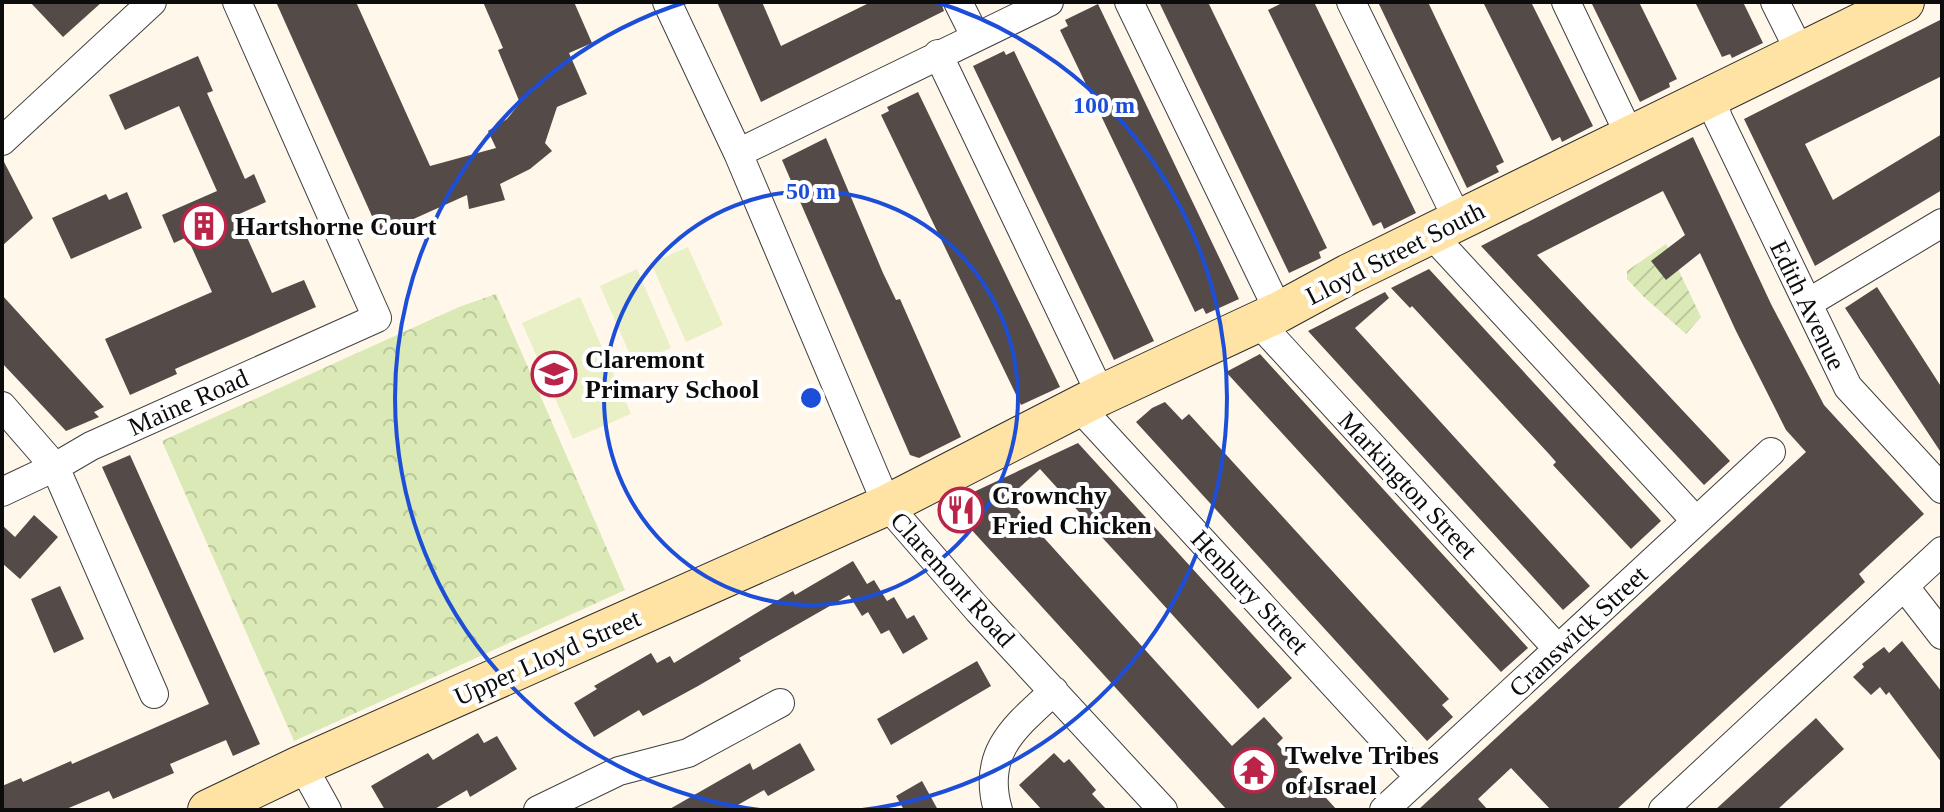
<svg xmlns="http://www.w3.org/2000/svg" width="1944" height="812" font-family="Georgia,serif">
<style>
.park{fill:url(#park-crowns)}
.garden{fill:url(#garden-furrows)}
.pitch{fill:#eaf0c6}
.building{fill:#544a48}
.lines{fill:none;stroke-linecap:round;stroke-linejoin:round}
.street-casing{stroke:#3f3f3f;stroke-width:30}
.secondary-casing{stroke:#2e2e2e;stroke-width:42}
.street{stroke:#fff;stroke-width:28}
.secondary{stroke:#ffe3a5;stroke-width:40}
.ring{fill:none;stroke:#1d4ed8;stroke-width:4}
.labels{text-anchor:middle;stroke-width:8;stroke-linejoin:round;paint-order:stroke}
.poi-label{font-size:26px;font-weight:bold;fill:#0c0c0c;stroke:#fff;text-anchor:start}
.street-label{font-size:26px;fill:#0c0c0c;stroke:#fff}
.centre{fill:#1d4ed8;stroke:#fff;stroke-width:4}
.ring-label{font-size:24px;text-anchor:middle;font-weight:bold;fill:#1d4ed8;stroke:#fff;stroke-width:8;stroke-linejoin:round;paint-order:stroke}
</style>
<defs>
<pattern id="park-crowns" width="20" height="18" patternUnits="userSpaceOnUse" patternTransform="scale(2)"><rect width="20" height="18" fill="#dae9b5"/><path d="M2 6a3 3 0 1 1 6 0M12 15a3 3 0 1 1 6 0" fill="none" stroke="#bac79a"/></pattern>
<pattern id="garden-furrows" width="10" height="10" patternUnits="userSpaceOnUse" patternTransform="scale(2)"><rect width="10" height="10" fill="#dae9b5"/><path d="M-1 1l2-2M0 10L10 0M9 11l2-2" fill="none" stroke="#bac79a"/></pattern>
</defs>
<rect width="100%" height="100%" fill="#fff7ea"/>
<path class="park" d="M496,294L625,590L294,741L162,441L459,307Z"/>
<path class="garden" d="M1666,244L1701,317L1686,334L1644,297L1627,279V271Z"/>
<path class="pitch" d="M688,247L723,325L686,342L651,263Z
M637,269L671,348L634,364L600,286Z
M580,297L631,414L573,439L522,323Z"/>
<path class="building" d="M30,2H102L63,37Z
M276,2H356L430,166L496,148L488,131L507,119L520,103L498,50L503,48L483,2H574L592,43L569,53L587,94L557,107L545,143L552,151L530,169L500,184L505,200L469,209L467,195L380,234Z
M717,2H762L781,46L871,2H941L944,11L761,102Z
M1159,2H1208L1327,248L1319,252L1321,258L1289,273Z
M1284,2H1314L1416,213L1384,229L1381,222L1373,226L1268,10Z
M1378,2H1428L1504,162L1496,166L1499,172L1467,188Z
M1483,2H1531L1593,126L1562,142L1560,137L1552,141Z
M1591,2H1639L1677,79L1669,83L1670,87L1640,102Z
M1695,2H1743L1763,43L1732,58L1730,54L1722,57Z
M1098,4L1239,299L1206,314L1203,308L1195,312L1060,30L1068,26L1065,20Z
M1942,19V76L1805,144L1833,200L1942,134V190L1815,266L1744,119Z
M1004,51L1006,55L1014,51L1154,341L1114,360L973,66Z
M198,56L213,91L207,93L245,179L254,174L266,202L237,215L272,293L304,280L316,307L175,369L177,374L130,395L105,339L212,292L187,237L174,243L162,215L217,191L179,106L125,130L109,95Z
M918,92L1060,387L1021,405L881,115L889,111L887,107Z
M1693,137L1771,304L1824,405L1924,514L1859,574L1865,582L1616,810H1551L1511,768L1478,799L1488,810H1418L1806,452L1786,430L1736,331L1700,253L1666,280L1651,261L1685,235L1663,191L1537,255L1730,461L1704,485L1481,246Z
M826,138L883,273L896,300L900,299L961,437L919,458L910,455L782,160Z
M2,158L33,218L2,246Z
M127,192L142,228L71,259L52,218L106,194L109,200Z
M1429,269L1661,521L1631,549L1553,465L1556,462L1549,454L1412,306L1410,308L1391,288Z
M1877,287L1942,388V454L1845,308Z
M1385,292L1389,298L1355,328L1590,586L1563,610L1308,331Z
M2,295L104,407L94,412L99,417L66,431L2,363Z
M1260,354L1528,648L1501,672L1226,372Z
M1165,402L1182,420L1189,414L1449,699L1442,705L1453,717L1427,741L1136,422L1152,408Z
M1078,443L1292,678L1258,709L1040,469L1008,498L1232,746L1264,717L1283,738L1277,744L1337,810H1227L948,504Z
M130,455L260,744L233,756L226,740L170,764L174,773L113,799L109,791L64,810H2V786L21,778L23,782L71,761L72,764L209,704L102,467Z
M34,515L58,537L20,579L2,563V525L15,537Z
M853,561L867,584L874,580L887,601L894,597L907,619L914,615L928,639L903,654L889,630L881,634L868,612L862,616L849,595L739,658L741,661L698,686L643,716L639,710L594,737L574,703L597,689L594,686L651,653L657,663L670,656L674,663L793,591L795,595Z
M60,586L84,639L54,653L31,599Z
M1902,641L1942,692V763L1889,692L1886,695L1880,687L1871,695L1853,677L1864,667L1862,664L1884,647L1889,653Z
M977,661L991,686L891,745L877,719Z
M1816,718L1844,749L1777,810H1715Z
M478,733L484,743L497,736L517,769L470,797L467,790L433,810H385L371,786L428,753L433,760Z
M800,743L815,770L768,796L764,790L729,810H668L750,763L753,770Z
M1054,753L1064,763L1069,759L1084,776L1096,790L1092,794L1107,810H1042L1019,785Z
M922,781L938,810H904L896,796Z"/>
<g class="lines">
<g class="street-casing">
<path id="street" d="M667,2L738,153L887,505L978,610L1163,810
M958,2L975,36
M1129,2L1279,312
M1351,2L1458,220
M1566,2L1630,136
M1775,2L1800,52
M938,54L1101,395
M1711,96L1718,118L1848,387L1942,489
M2,141L152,2
M738,153L1049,2
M1431,234L1696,521
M1808,303L1942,223
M1258,322L1558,649
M2,406L55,467L154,694
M1080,408L1419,777
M2,492L55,467L91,446L377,318L237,2
M1904,586L1942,635
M302,765L327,810
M538,810L619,771L688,753L780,703
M998,810C981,752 1016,726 1054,691
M1384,810L1771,452
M1663,810L1942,551"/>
</g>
<g class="secondary-casing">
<path id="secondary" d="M208,810L298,767L887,505L1101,395L1279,312L1349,274L1904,2"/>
</g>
<use href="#street" class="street"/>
<use href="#secondary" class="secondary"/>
</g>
<g class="ring">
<circle cx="811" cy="398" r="207"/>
<path d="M760 810A415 415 0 0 1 686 2M936 2A415 415 0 0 1 862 810"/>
</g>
<defs>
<g id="building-ring" transform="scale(2.3)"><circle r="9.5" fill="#fff" stroke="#bb2449" stroke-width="1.5"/><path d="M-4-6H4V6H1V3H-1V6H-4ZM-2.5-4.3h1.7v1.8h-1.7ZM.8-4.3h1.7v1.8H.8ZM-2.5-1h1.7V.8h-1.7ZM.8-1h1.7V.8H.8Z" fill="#bb2449"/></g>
<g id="school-ring" transform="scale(2.3)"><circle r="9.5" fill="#fff" stroke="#bb2449" stroke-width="1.5"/><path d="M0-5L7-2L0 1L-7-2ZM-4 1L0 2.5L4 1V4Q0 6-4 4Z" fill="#bb2449"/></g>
<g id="restaurant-ring" transform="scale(2.3)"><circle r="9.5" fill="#fff" stroke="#bb2449" stroke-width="1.5"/><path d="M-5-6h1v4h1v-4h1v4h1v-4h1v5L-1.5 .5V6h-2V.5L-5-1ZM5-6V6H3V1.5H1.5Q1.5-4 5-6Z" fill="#bb2449"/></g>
<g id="temple-ring" transform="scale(2.3)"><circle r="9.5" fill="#fff" stroke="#bb2449" stroke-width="1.5"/><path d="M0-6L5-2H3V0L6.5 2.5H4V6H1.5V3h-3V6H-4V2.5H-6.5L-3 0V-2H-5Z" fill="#bb2449"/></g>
</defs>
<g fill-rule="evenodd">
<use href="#building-ring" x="204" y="226"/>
<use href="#school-ring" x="554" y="374"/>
<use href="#restaurant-ring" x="961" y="510"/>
<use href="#temple-ring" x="1254" y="770"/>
</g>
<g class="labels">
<g class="poi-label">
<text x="235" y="235">Hartshorne Court</text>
<text x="585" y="368">Claremont<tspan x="585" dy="30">Primary School</tspan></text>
<text x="992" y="504">Crownchy<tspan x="992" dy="30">Fried Chicken</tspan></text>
<text x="1285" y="764">Twelve Tribes<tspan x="1285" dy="30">of Israel</tspan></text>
</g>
<g class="street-label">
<text transform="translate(1395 253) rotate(-27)" y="9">Lloyd Street South</text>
<text transform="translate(1808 305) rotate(64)" y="9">Edith Avenue</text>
<text transform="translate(188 402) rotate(-24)" y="9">Maine Road</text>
<text transform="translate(1408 485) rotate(47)" y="9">Markington Street</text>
<text transform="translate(953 579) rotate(48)" y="9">Claremont Road</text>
<text transform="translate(1250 592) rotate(47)" y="9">Henbury Street</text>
<text transform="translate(1578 631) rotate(-43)" y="9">Cranswick Street</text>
<text transform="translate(547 657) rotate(-24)" y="9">Upper Lloyd Street</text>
</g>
</g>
<circle cx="811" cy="398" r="12" class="centre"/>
<g class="ring-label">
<text x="1104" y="113">100 m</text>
<text x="811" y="199">50 m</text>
</g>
<rect width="1944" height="812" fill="none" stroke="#0c0c0c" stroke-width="8"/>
</svg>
